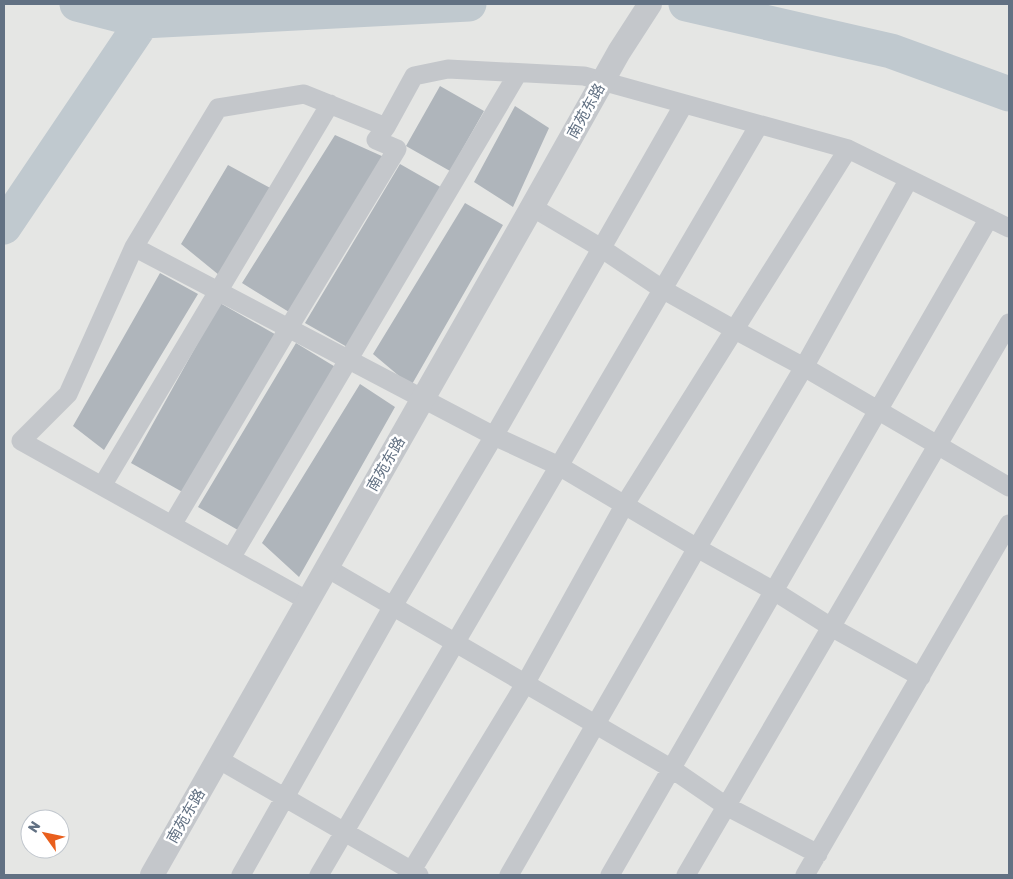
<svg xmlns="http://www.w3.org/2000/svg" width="1013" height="879" font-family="Rubik,'Noto Sans SC',sans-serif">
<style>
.built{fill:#e5e6e4;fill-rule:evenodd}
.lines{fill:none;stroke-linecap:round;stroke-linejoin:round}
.river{stroke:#c0c9cf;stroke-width:35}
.building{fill:#afb5bb}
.minor{stroke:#c4c7cb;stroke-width:19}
.tertiary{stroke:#c4c7cb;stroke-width:24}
.labels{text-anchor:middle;stroke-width:5;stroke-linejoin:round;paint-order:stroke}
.street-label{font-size:15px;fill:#627183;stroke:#fff}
</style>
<rect width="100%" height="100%" fill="#f4f5f0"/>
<path class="built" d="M4,4H1009V875H4ZM30,819H60V849H30Z"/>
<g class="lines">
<path class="river" d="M77,4L143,21L469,4
M686,4L891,51L1009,94
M4,227L143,21"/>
</g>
<path class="building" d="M440,86L484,111L450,171L406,146Z
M515,106L549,128L513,207L474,182Z
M335,135L384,157L289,312L242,283Z
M400,164L444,189L356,352L305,323Z
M228,165L274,190L219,275L181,244Z
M465,203L503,225L411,386L373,354Z
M160,273L198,294L104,450L73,426Z
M220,303L280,337L186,494L131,463Z
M296,343L342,371L250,537L198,507Z
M360,384L395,407L299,577L262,543Z"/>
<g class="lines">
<path class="minor" d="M532,207L601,248L662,289L735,330L804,367L1009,487
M134,247L494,436L559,466L697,548L774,591L831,627L921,677
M102,486L330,104
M172,525L288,329L397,149L376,140L386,127
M231,558L518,73
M327,568L672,769L726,806L818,854
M308,601L21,441L68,394L134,247L218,108L304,94L386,127L414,76L448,69L584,76L848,149L1009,228
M218,759L419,875
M241,875L393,606L494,436L684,104
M319,875L759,125
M409,875L525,684L625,504L848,149
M509,875L697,548L804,367L909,179
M610,875L989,218
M686,875L1009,323
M805,875L1009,524"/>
<path class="tertiary" d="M152,875L532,207L619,52L650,4"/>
</g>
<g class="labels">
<g class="street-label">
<text transform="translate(586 111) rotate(-61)" y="5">南苑东路</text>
<text transform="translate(386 464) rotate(-60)" y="5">南苑东路</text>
<text transform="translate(186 816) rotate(-60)" y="5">南苑东路</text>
</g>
</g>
<rect width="1013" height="879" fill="none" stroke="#627183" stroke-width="10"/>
<g transform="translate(45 834) rotate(303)"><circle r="24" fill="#ffffff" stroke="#c0c6cd"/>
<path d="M0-4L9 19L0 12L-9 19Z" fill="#e95f1d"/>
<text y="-8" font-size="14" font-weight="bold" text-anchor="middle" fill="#627183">N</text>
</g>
</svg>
